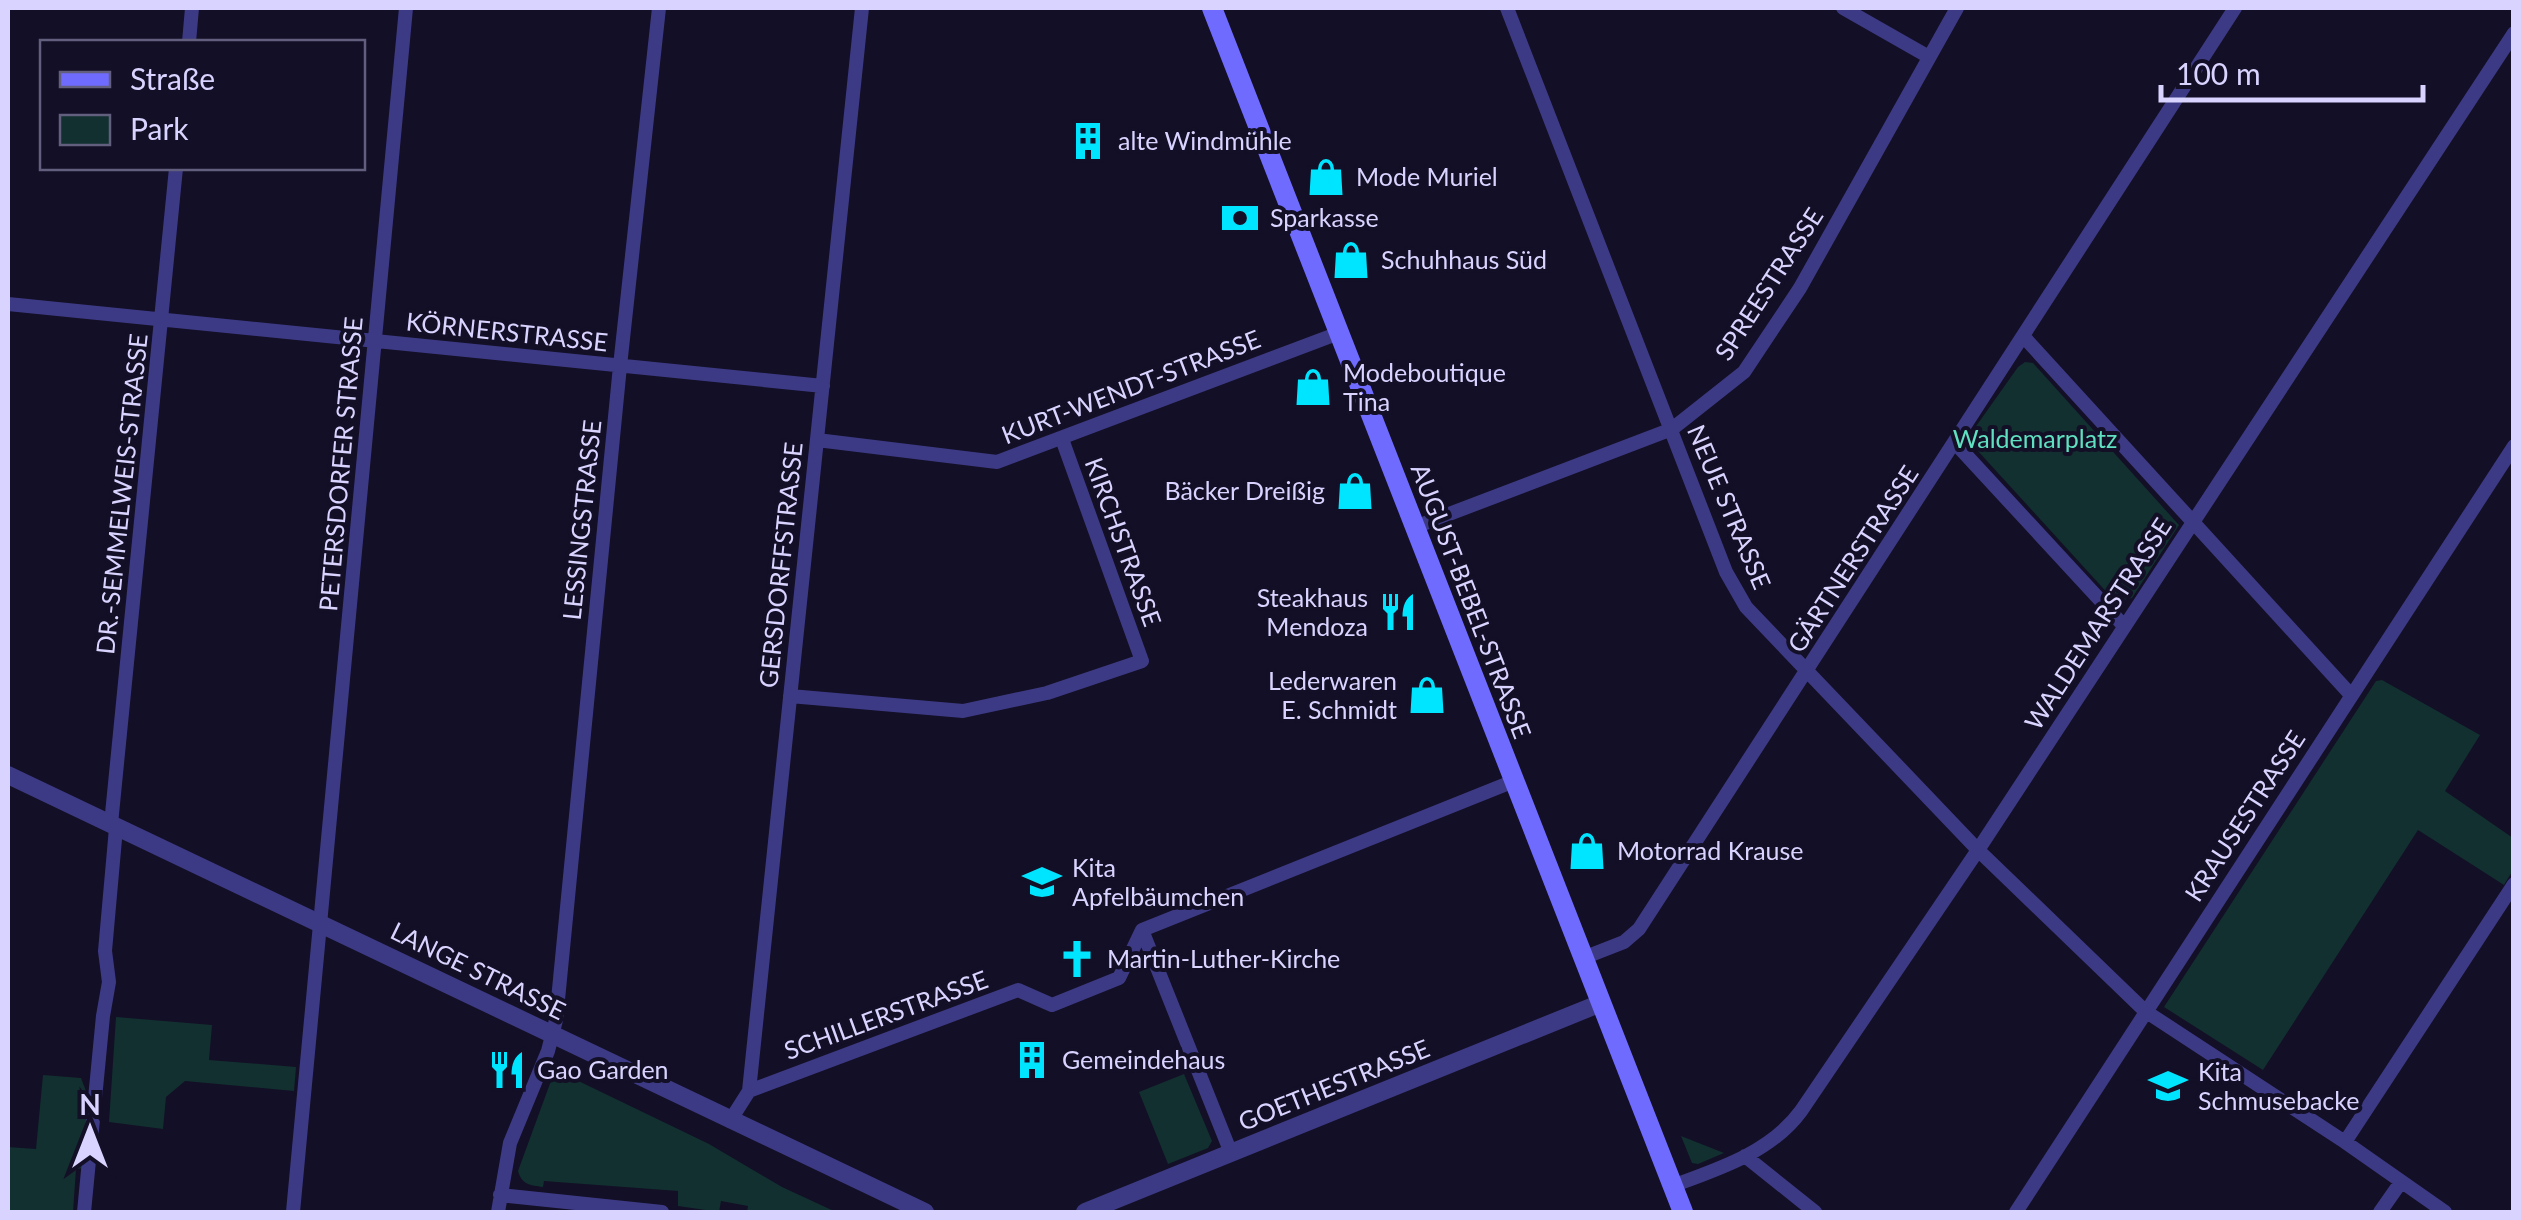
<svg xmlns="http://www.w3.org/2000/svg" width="2521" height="1220" font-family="Lato,sans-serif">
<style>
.green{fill:#12302f}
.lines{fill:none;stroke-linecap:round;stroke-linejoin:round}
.minor{stroke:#3d3a85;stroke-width:14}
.tertiary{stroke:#3d3a85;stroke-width:18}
.secondary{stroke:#6f6bff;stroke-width:20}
.labels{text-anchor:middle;stroke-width:8;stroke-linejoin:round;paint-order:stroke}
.poi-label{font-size:25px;fill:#d9d4ff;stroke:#130f26;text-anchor:start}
.street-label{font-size:25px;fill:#d9d4ff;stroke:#130f26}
.park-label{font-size:25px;fill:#5fe0c0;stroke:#130f26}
</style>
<rect width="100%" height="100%" fill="#130f26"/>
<path class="green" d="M2025,362L2033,363L2179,525L2132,598L2119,601L2112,598L1967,439L2018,367Z
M2382,680L2480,735L2445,791L2513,838V870L2504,885L2418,830L2263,1070L2164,1007L2376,681Z
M116,1017L212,1025L209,1060L296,1067L294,1091L185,1081L166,1097L163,1129L109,1122Z
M1184,1074L1212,1141L1208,1148L1168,1164L1139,1092Z
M43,1075L81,1078L89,1099L83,1168L76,1169L73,1212H8V1147L36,1149Z
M559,1075H566L709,1144L782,1187L836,1212H747L748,1206L721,1201L719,1212L678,1206V1191L544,1181L543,1187C530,1185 522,1185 518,1171L552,1078Z
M1681,1136L1724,1153L1698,1164L1692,1163Z"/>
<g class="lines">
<path class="minor" d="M1507,8L1726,572L1746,607L1978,850L2145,1011L2345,1142L2445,1212
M1843,8L1929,57
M189,42L192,8
M8,304L823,386
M2024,337L2351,695
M817,440L997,462L1339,333
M1955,443L2124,626
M1415,527L1672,429L1744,372L1800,288L1957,8
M790,696L963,711L1047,693L1142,661L1062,439
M111,824L176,168
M1142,930L1231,1153
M1583,958L1624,942L1639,929L2235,8
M749,1091L1018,990L1052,1005L1119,978L1142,930L1514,781
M730,1121L749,1091L862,8
M2345,1142L2514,884
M1745,1156L1815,1212
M1672,1186C1719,1169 1771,1152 1801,1111L1978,850L2514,33
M500,1195L662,1212
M84,1212L103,1016L109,982L105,951L116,828
M293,1212L406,8
M498,1212L510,1143L548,1051L556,1020L620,366L659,8
M2016,1212L2514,446
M2380,1212L2401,1182"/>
<path class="tertiary" d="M8,775L925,1212
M1085,1212L1601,1003"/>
<path class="secondary" d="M1212,8L1683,1212"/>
</g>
<defs>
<g id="building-bare" transform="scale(3)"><path d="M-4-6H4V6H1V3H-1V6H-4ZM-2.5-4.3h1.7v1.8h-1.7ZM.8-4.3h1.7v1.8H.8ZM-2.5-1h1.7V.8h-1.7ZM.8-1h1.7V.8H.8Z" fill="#00e5ff" stroke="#130f26" stroke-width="2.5" paint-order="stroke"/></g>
<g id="shop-bare" transform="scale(3)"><path d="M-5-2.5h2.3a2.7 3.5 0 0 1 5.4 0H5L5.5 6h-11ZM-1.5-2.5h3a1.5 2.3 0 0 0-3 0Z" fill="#00e5ff" stroke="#130f26" stroke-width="2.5" paint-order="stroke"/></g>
<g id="bank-bare" transform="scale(3)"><path d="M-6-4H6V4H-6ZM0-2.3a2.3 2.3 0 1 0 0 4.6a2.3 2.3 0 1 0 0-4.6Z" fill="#00e5ff" stroke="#130f26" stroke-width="2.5" paint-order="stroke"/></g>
<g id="restaurant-bare" transform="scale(3)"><path d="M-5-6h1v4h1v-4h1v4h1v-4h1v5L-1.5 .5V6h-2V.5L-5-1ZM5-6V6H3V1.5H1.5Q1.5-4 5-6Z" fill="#00e5ff" stroke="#130f26" stroke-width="2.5" paint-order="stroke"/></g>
<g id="school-bare" transform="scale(3)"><path d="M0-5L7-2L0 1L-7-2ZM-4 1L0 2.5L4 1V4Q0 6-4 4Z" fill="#00e5ff" stroke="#130f26" stroke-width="2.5" paint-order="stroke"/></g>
<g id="church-bare" transform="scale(3)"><path d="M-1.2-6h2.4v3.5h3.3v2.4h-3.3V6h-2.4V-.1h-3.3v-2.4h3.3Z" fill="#00e5ff" stroke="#130f26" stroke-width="2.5" paint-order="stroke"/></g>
</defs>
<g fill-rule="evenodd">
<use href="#building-bare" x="1088" y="141"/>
<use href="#shop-bare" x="1326" y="177"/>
<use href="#bank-bare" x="1240" y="218"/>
<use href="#shop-bare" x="1351" y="260"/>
<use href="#shop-bare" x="1313" y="387"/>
<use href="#shop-bare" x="1355" y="491"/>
<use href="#restaurant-bare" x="1398" y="612"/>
<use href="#shop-bare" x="1427" y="695"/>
<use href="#shop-bare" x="1587" y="851"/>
<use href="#school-bare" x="1042" y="882"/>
<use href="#church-bare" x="1077" y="959"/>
<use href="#building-bare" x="1032" y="1060"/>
<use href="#restaurant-bare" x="507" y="1070"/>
<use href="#school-bare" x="2168" y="1086"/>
</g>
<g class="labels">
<g class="poi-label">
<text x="1118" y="150">alte Windmühle</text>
<text x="1356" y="186">Mode Muriel</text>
<text x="1270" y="227">Sparkasse</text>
<text x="1381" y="269">Schuhhaus Süd</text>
<text x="1343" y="382">Modeboutique<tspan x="1343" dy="29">Tina</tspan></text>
<text x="1325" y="500" text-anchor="end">Bäcker Dreißig</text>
<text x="1368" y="607" text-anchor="end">Steakhaus<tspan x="1368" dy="29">Mendoza</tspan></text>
<text x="1397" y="690" text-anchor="end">Lederwaren<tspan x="1397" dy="29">E. Schmidt</tspan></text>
<text x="1617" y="860">Motorrad Krause</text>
<text x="1072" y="877">Kita<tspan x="1072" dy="29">Apfelbäumchen</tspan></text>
<text x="1107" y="968">Martin-Luther-Kirche</text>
<text x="1062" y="1069">Gemeindehaus</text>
<text x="537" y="1079">Gao Garden</text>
<text x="2198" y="1081">Kita<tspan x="2198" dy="29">Schmusebacke</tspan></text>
</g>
<g class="street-label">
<text transform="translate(1769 284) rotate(-57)" y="9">SPREESTRASSE</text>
<text transform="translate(507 332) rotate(6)" y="9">KÖRNERSTRASSE</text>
<text transform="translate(1131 387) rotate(-21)" y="9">KURT-WENDT-STRASSE</text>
<text transform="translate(341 464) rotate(-85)" y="9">PETERSDORFER STRASSE</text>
<text transform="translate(122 494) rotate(-84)" y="9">DR.-SEMMELWEIS-STRASSE</text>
<text transform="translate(1729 507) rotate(67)" y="9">NEUE STRASSE</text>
<text transform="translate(582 520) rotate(-84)" y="9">LESSINGSTRASSE</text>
<text transform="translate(1123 542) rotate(70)" y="9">KIRCHSTRASSE</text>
<text transform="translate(1853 559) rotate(-57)" y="9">GÄRTNERSTRASSE</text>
<text transform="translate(781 565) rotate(-84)" y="9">GERSDORFFSTRASSE</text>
<text transform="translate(1471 601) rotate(69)" y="9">AUGUST-BEBEL-STRASSE</text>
<text transform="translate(2098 624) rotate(-57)" y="9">WALDEMARSTRASSE</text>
<text transform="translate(2245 816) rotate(-57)" y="9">KRAUSESTRASSE</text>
<text transform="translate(478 971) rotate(26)" y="9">LANGE STRASSE</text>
<text transform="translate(886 1015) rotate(-20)" y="9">SCHILLERSTRASSE</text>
<text transform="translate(1334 1085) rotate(-22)" y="9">GOETHESTRASSE</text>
</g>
<g class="park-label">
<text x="2035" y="448">Waldemarplatz</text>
</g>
</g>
<rect width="2521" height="1220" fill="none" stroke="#d9d4ff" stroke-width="20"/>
<rect x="40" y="40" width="325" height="130" fill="#130f26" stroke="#625e7d" stroke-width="2.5"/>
<rect x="60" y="72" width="50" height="15" fill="#6f6bff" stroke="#625e7d" stroke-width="2.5"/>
<text x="130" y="90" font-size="30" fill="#d9d4ff">Straße</text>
<rect x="60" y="115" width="50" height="30" fill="#12302f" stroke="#625e7d" stroke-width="2.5"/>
<text x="130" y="140" font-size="30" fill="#d9d4ff">Park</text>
<g transform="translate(90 1130)" stroke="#130f26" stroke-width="8" paint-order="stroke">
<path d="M0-8L18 38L0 25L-18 38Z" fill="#d9d4ff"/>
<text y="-15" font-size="28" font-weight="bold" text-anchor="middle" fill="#d9d4ff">N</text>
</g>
<path d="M2161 85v15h262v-15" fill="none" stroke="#d9d4ff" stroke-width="5"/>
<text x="2176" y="85" font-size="30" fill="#d9d4ff" stroke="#130f26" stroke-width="8" paint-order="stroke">100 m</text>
</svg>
